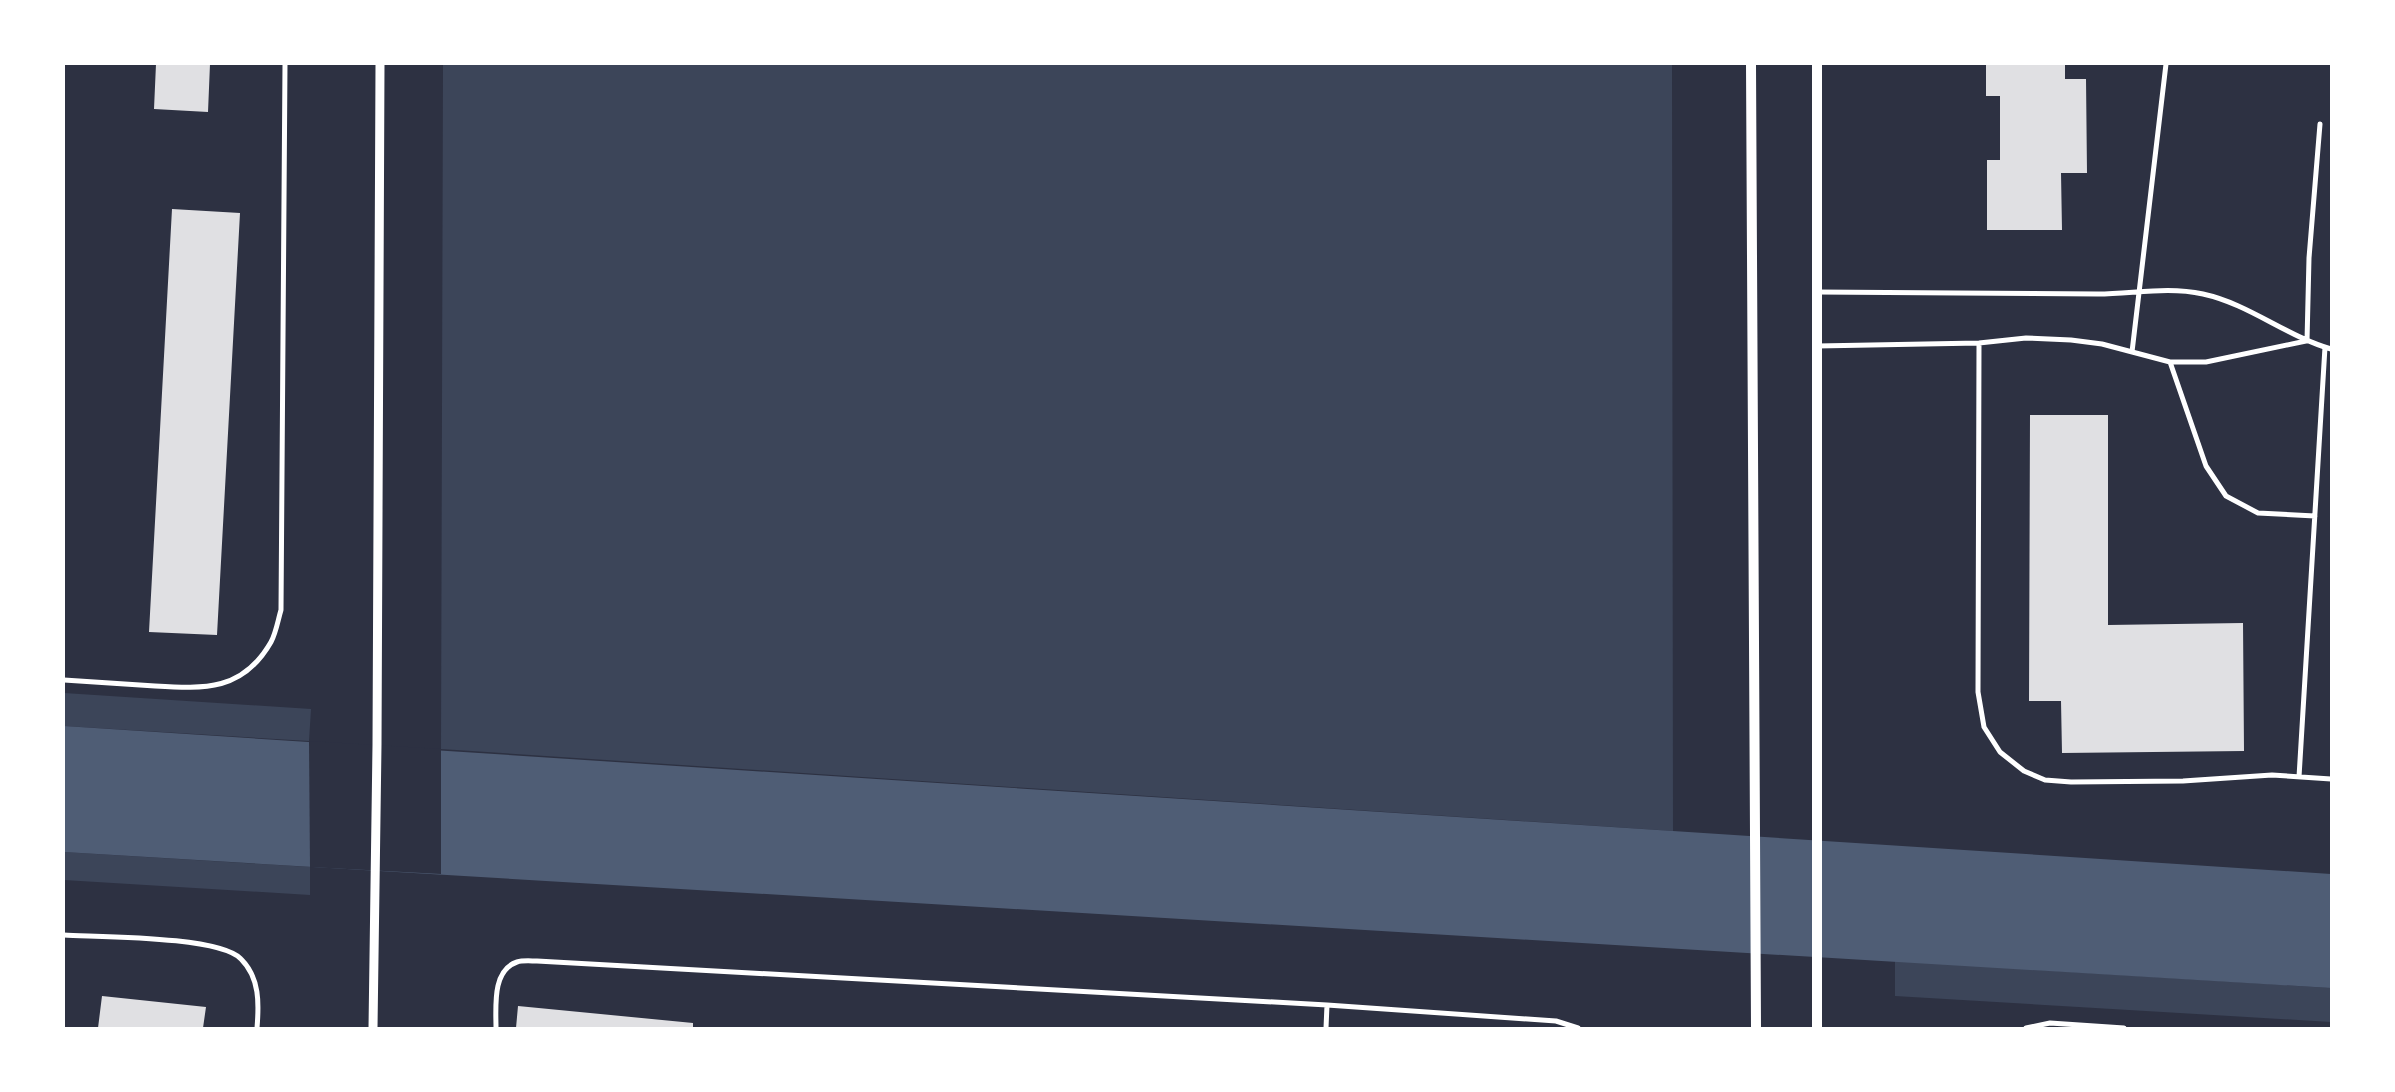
<svg xmlns="http://www.w3.org/2000/svg" width="2395" height="1092" font-family="Commissioner,sans-serif">
<style>
.green{fill:#3c4559}
.water{fill:#4f5d75}
.pier{fill:#2d3142}
.building{fill:#e0e0e3}
.lines{fill:none;stroke-linecap:round;stroke-linejoin:round}
.minor{stroke:#fff;stroke-width:5}
.tertiary{stroke:#fff;stroke-width:9}
.secondary{stroke:#fff;stroke-width:10}
</style>
<rect width="100%" height="100%" fill="#2d3142"/>
<path class="green" d="M443,64H1672L1673,831L441,749Z
M64,693L311,709L309,741L64,726Z
M64,852L310,867V895L64,880Z
M1895,961L2331,988V1022L1895,996Z"/>
<path class="water" d="M64,726L2331,874V988L64,852Z"/>
<path class="pier" d="M309,741L441,749V874L310,867Z"/>
<path class="building" d="M156,64H210L208,112L154,109Z
M1986,64H2065V79H2086L2087,173H2061L2062,230H1987V160H2000V96H1986Z
M172,209L240,213L217,635L149,632Z
M2030,415H2108V625L2243,623L2244,751L2062,753L2061,701H2029Z
M102,996L206,1007L203,1028H98Z
M518,1006L693,1023V1028H516Z"/>
<g class="lines">
<path class="minor" d="M1817,292C1911,293 2004,293 2098,294C2133,294 2167,286 2203,294C2249,304 2286,336 2331,349
M2307,341L2309,258L2320,124
M1979,343L1978,692L1984,727L2000,752L2024,771L2045,780L2071,782L2183,781L2272,775L2331,779
M1817,346L1979,343L2026,338L2071,340L2102,344L2170,362H2206L2306,341
M2132,352L2166,64
M2170,362L2206,466L2226,496L2258,513L2315,516
M64,680C94,682 125,684 155,686C205,689 243,691 271,642C276,633 278,620 281,610L285,64
M2299,777L2325,347
M64,935C99,937 219,936 241,959C260,978 259,1004 257,1028
M496,1028C496,1007 492,970 517,962C523,960 531,961 537,961L1327,1005L1556,1021L1578,1028
M1326,1028L1327,1005
M2026,1028L2050,1023L2124,1028"/>
<path class="tertiary" d="M373,1028L377,745L380,64"/>
<path class="secondary" d="M1751,64L1756,1028
M1817,64V1028"/>
</g>
<rect width="2395" height="1092" fill="none" stroke="#ffffff" stroke-width="130"/>
</svg>
